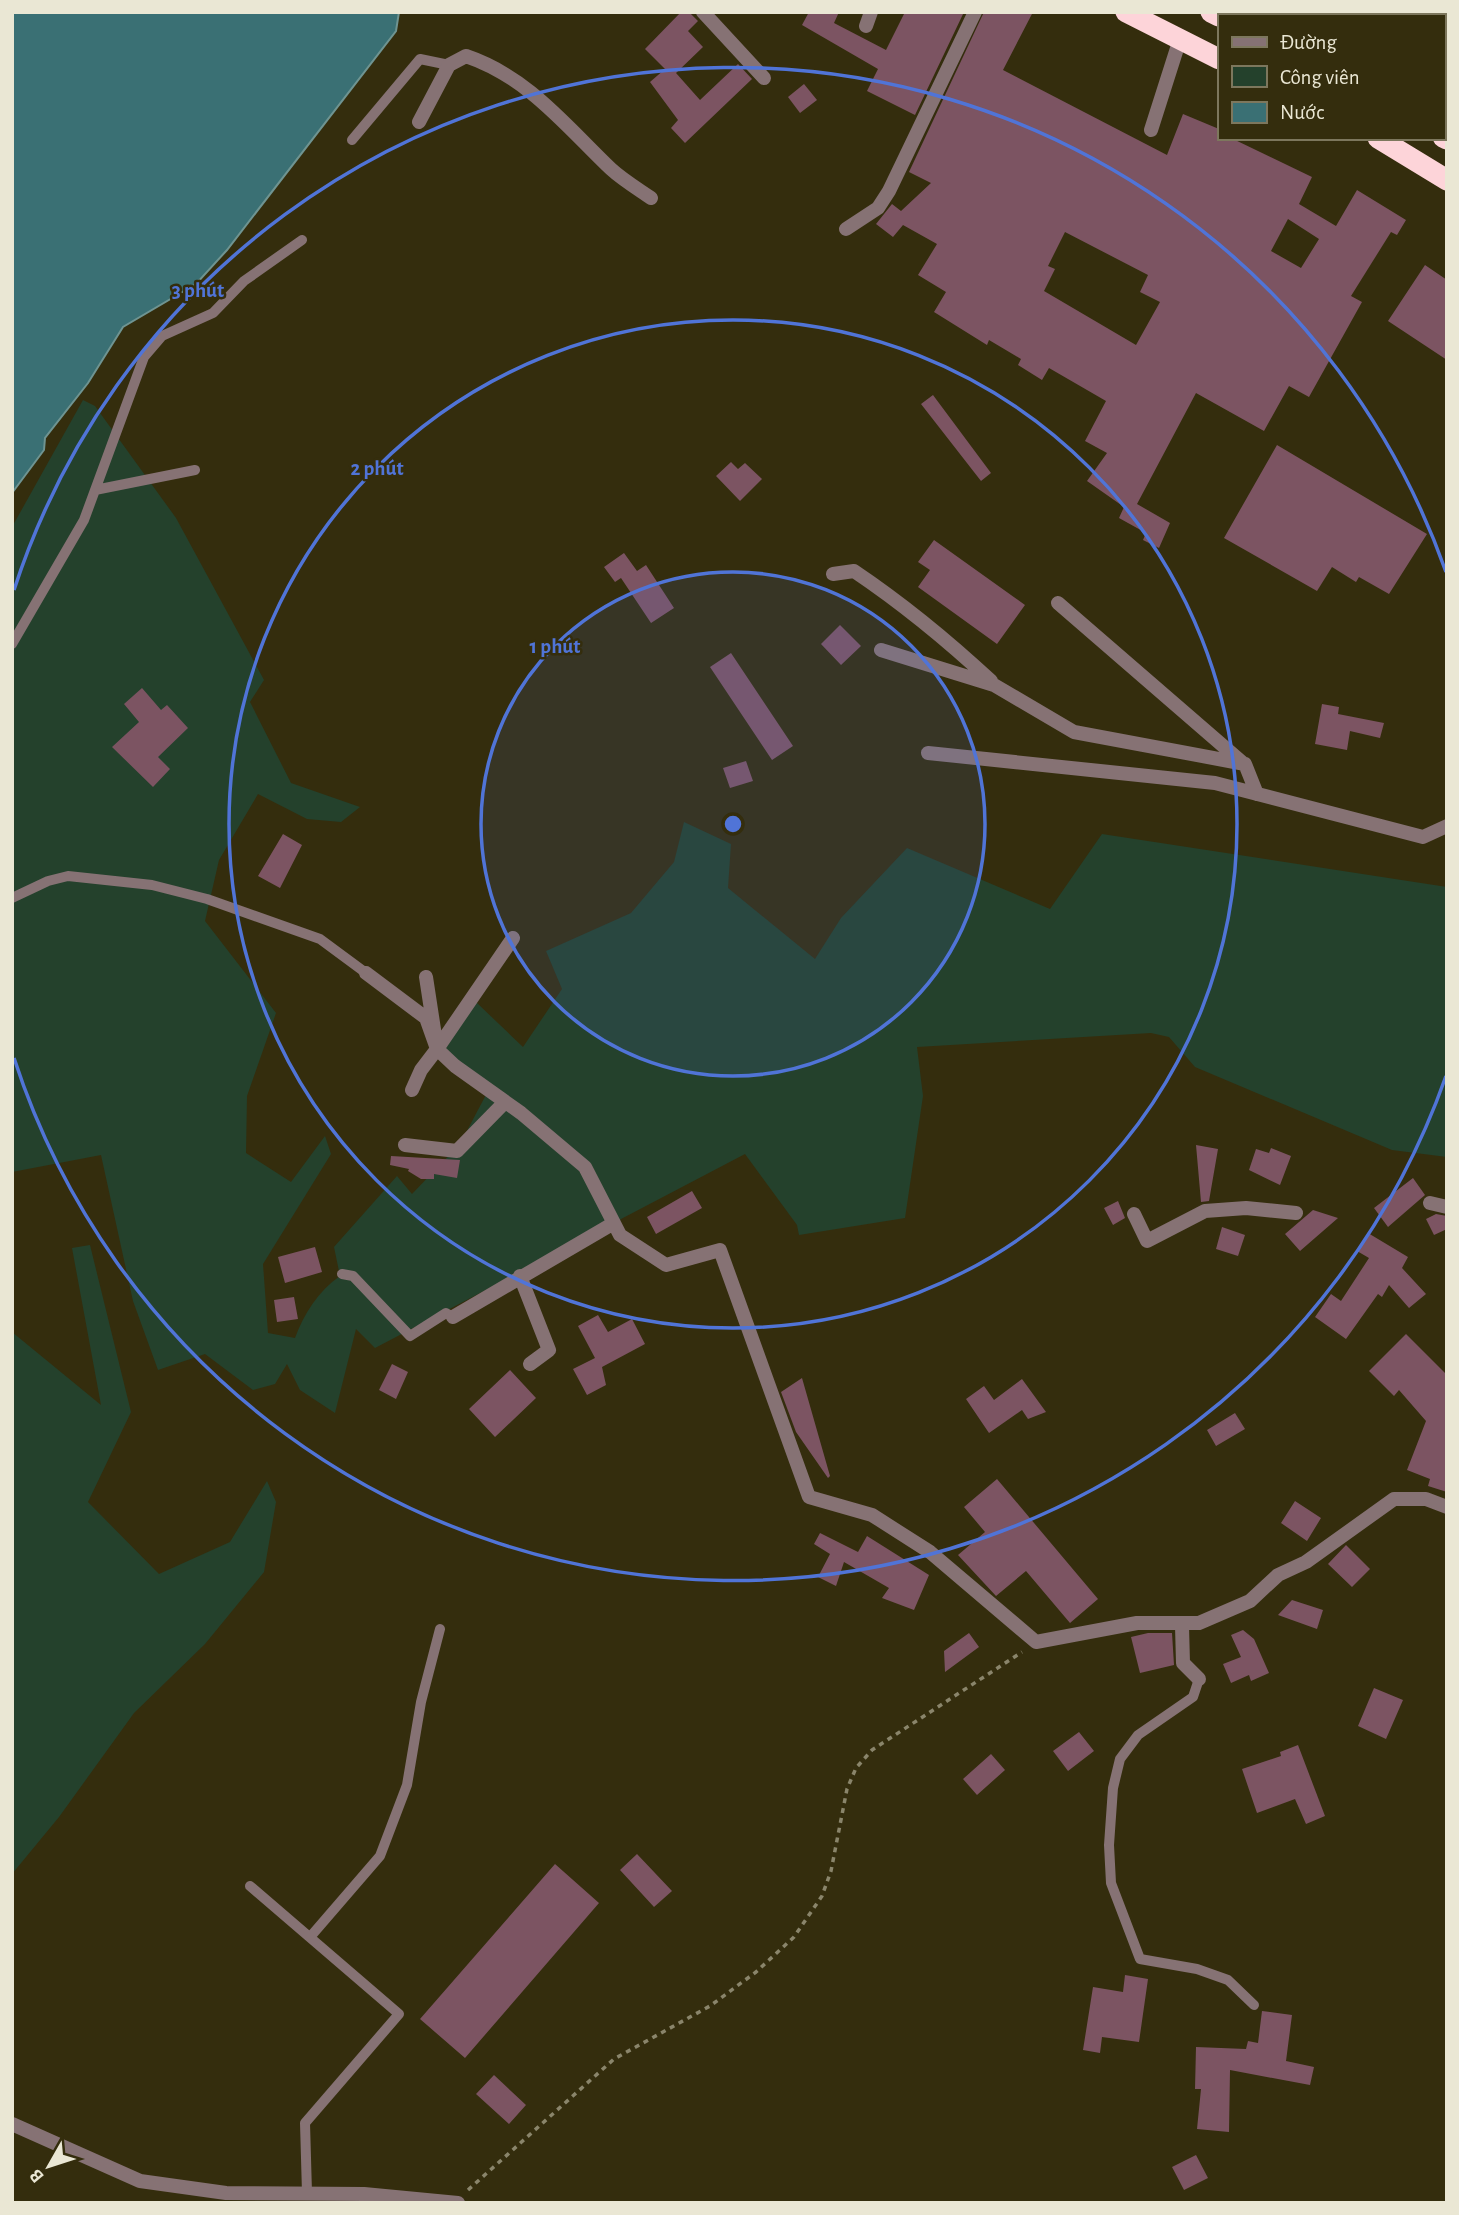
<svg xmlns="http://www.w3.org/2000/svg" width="1459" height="2215" font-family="'Alegreya Sans',sans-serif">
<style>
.green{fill:#24412c}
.water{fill:#3a7074;stroke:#6f9491;stroke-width:2}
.building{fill:#7c5462;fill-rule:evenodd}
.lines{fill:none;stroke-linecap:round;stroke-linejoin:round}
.path{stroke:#8a856b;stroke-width:3.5;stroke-dasharray:5 5;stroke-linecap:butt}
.lane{stroke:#867274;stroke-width:10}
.street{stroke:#867274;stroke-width:14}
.highway{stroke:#fdd4d9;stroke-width:21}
.ring{fill:none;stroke:#5074d7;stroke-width:3.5}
.centre{fill:#5074d7;stroke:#342d0d;stroke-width:3.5}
.ring-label{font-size:21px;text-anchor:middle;font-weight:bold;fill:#5074d7;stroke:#342d0d;stroke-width:5;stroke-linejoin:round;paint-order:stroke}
</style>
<rect width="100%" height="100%" fill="#342d0d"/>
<path class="green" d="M83,400L95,406L176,518L264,680L250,702L291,783L360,807L341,822L307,819L258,794L219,860L205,921L276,1013L247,1096L246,1153L291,1182L325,1136L331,1154L263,1264L268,1333L295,1338C304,1314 318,1291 340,1276L334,1247L397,1176L412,1194L460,1144L488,1091L437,1047L476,1002L523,1047L562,989L546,951L631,913L674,862L684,822L731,844L728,888L815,959L841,918L907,848L1050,909L1102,834L1447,887V1157L1392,1150L1195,1067L1169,1037L1151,1033L917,1047L923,1096L905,1218L799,1235L797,1225L745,1154L375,1348L356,1329L335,1413L300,1390L287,1364L275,1384L253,1390L205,1354L158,1370L133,1301L101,1155L12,1172V527Z
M90,1245L131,1412L88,1502L159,1574L230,1542L267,1481L276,1502L264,1572L205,1644L134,1713L59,1817L12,1874V1332L101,1405L72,1248Z"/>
<path class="water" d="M12,12H399L396,31L227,250L196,284L123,327L88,383L45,438L44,450L12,493Z"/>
<path class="building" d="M681,12H689L698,21L688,31L703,47L676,73L700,100L738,64L752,79L685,143L671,128L678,120L650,82L665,69L645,49Z
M809,12H839L834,23L886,50L905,12H964L915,115L867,91L878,69L802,25Z
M984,12H1033L1003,70L1167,155L1183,114L1219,129V138H1231L1312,177L1299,204L1336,226L1357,190L1406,220L1397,235L1391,232L1351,296L1362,302L1309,397L1289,386L1264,431L1196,393L1137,504L1170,523L1159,548L1143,540L1146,533L1119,518L1124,507L1087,481L1107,453L1085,441L1106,401L1049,368L1042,380L1018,365L1021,359L989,340L987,345L934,312L946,292L918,275L937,244L903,225L893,237L876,224L892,204L901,211L931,183L909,172ZM1288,219L1319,239L1301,268L1271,251ZM1065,232L1148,275L1140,292L1160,302L1136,345L1044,291L1055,269L1048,266Z
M804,84L817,100L800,113L788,97Z
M1425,265L1447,280V360L1388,321Z
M933,395L991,473L981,481L921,404Z
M1277,445L1427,534L1389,594L1359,577L1356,582L1332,567L1317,591L1224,538Z
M731,462L738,469L745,463L762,479L740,501L716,476Z
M934,540L1025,605L997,644L918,587L930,570L918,562Z
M624,553L637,571L646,565L674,608L651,623L621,578L615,582L604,567Z
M840,625L861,646L841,665L821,644Z
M731,653L793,746L772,760L710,667Z
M142,688L161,710L167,705L188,728L158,757L170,769L153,787L112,747L139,722L124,704Z
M1322,704L1339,707L1338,714L1384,723L1380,738L1350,731L1347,750L1315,744Z
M746,761L753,781L730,788L723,768Z
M283,834L302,845L280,888L258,876Z
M1196,1145L1218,1149L1209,1201L1201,1202Z
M1271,1148L1291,1156L1280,1185L1249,1170L1256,1149L1269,1153Z
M391,1156L460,1160L457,1178L434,1174V1179H421L408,1171L409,1169L390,1165Z
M1413,1178L1425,1195L1388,1227L1374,1208Z
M692,1191L702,1208L656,1234L647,1217Z
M1118,1201L1125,1218L1113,1225L1104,1208Z
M1313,1210L1338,1218L1300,1251L1285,1234Z
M1436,1214L1447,1216V1229L1434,1235L1426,1219Z
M1222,1227L1245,1235L1238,1256L1216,1249Z
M1368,1233L1408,1257L1402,1268L1426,1294L1409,1308L1389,1285L1382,1297L1378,1294L1346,1339L1315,1317L1331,1294L1341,1301L1369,1258L1357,1251Z
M315,1247L322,1272L285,1283L278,1257Z
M294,1297L298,1319L277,1322L274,1300Z
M598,1315L608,1332L632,1319L645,1344L602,1367L606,1385L587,1395L573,1369L595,1358L578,1326Z
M1406,1334L1447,1375V1492L1428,1486L1430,1479L1407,1470L1426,1421L1399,1390L1394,1396L1369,1371Z
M392,1364L408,1372L396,1399L379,1390Z
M510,1370L536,1398L495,1437L469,1409Z
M802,1378L830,1476L828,1478L796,1432L781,1392Z
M1022,1379L1046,1412L1028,1419L1022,1410L989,1433L966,1399L984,1386L994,1400Z
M1235,1413L1245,1429L1216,1446L1207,1430Z
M997,1479L1098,1599L1070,1623L1026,1571L996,1596L958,1555L985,1532L964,1507Z
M1295,1501L1321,1518L1307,1541L1281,1523Z
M820,1533L858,1552L867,1536L929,1575L914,1610L882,1598L889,1588L844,1562L836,1586L818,1577L830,1554L814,1544Z
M1346,1545L1370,1569L1352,1587L1328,1564Z
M1292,1600L1323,1610L1317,1629L1278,1615Z
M1243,1630L1254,1639L1269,1673L1251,1681L1249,1675L1231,1683L1223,1664L1241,1657L1231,1635Z
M969,1633L979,1647L945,1672L944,1651Z
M1148,1633H1172L1174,1665L1140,1673L1131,1637Z
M1374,1688L1403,1700L1386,1739L1358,1726Z
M1079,1732L1094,1751L1068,1771L1053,1751Z
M1298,1745L1325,1816L1306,1824L1295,1799L1257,1813L1242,1769L1281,1756L1280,1752Z
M991,1754L1005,1770L977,1795L963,1779Z
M637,1854L672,1891L654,1907L620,1870Z
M555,1864L599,1903L465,2058L420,2019Z
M1125,1975L1148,1979L1139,2042L1102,2037L1100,2053L1083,2050L1093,1987L1123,1992Z
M1262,2011L1292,2015L1286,2061L1314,2067L1310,2085L1230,2070L1229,2132L1197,2129L1201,2089H1195L1196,2047L1246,2049L1248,2041L1258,2043Z
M494,2075L526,2105L509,2124L476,2094Z
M1196,2155L1208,2178L1184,2190L1172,2167Z"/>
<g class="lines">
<path class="path" d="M468,2190L614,2059L710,2006L756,1972L794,1937L822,1896L831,1871L847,1789L856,1768L872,1750L1022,1652"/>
<path class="lane" d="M352,140L420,59L449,65
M95,490L195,470
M12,644L84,520L144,357L162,336L213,313L244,281L302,240
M12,898L48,881L68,876L152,885L207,899L320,939L366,973
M342,1274L353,1276L410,1336L446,1313L453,1317
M1199,1679L1193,1697L1138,1735L1120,1759L1113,1788L1109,1845L1111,1883L1140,1959L1197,1969L1228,1980L1254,2005
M250,1886L399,2014L305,2123L307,2193
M311,1936L380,1856L407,1785L421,1702L440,1629"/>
<path class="street" d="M703,12L764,78
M866,26L871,12
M419,122L449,65L466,56C528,77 565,125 611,169C623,180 638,189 651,198
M1151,130L1180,39
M846,229L878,208L889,191L975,12
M833,574L854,571C903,604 948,641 991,681
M1058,603L1244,764
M881,650L994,685L1074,732L1245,764L1257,794
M928,753L1215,783L1423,837L1447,826
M366,973L426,1018L437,1049L455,1066L521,1113L585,1167L620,1235L666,1265L720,1250L809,1497L872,1515L930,1552L1036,1642L1137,1623H1199L1250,1601L1278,1575L1306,1562L1394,1499H1426L1447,1507
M426,977L437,1049L513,938
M412,1090L421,1070L437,1049
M405,1145L457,1151L504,1103
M1430,1203L1447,1207
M1134,1214L1147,1241L1205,1211L1246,1208L1296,1213
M520,1276L549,1350L530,1364
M453,1317L614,1223
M1182,1626L1183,1663L1199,1679
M12,2124L140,2181L226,2193L364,2194L458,2203"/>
<path class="highway" d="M1126,12L1219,59
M1211,12L1219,16
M1443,137L1447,139
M1378,138L1447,180"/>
</g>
<circle cx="733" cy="824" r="252" fill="#5074d7" fill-opacity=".12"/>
<g class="ring">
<circle cx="733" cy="824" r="252"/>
<circle cx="733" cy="824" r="504"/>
<path d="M1446 1076A756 756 0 0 1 14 1058M14 590A756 756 0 0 1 1446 572"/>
</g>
<circle cx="733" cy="824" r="10" class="centre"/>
<g class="ring-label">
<text x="198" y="297">3 phút</text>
<text x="377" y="475">2 phút</text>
<text x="555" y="653">1 phút</text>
</g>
<rect width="1459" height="2215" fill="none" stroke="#eae7d4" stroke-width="28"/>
<rect x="1218" y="14" width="228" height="126" fill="#342d0d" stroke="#7d775d" stroke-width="2"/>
<rect x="1232" y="37" width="35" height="10" fill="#867274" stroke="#7d775d" stroke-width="2"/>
<text x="1280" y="49" font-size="21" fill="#eae7d4">Đường</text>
<rect x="1232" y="66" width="35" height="21" fill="#24412c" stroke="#7d775d" stroke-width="2"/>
<text x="1280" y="84" font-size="21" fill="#eae7d4">Công viên</text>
<rect x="1232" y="102" width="35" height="21" fill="#3a7074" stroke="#7d775d" stroke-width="2"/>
<text x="1280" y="119" font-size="21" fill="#eae7d4">Nước</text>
<g transform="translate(49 2166) rotate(231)" stroke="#342d0d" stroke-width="5" paint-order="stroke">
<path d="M0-5L12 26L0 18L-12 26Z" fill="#eae7d4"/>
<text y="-10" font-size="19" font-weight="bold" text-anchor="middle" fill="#eae7d4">B</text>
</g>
</svg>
